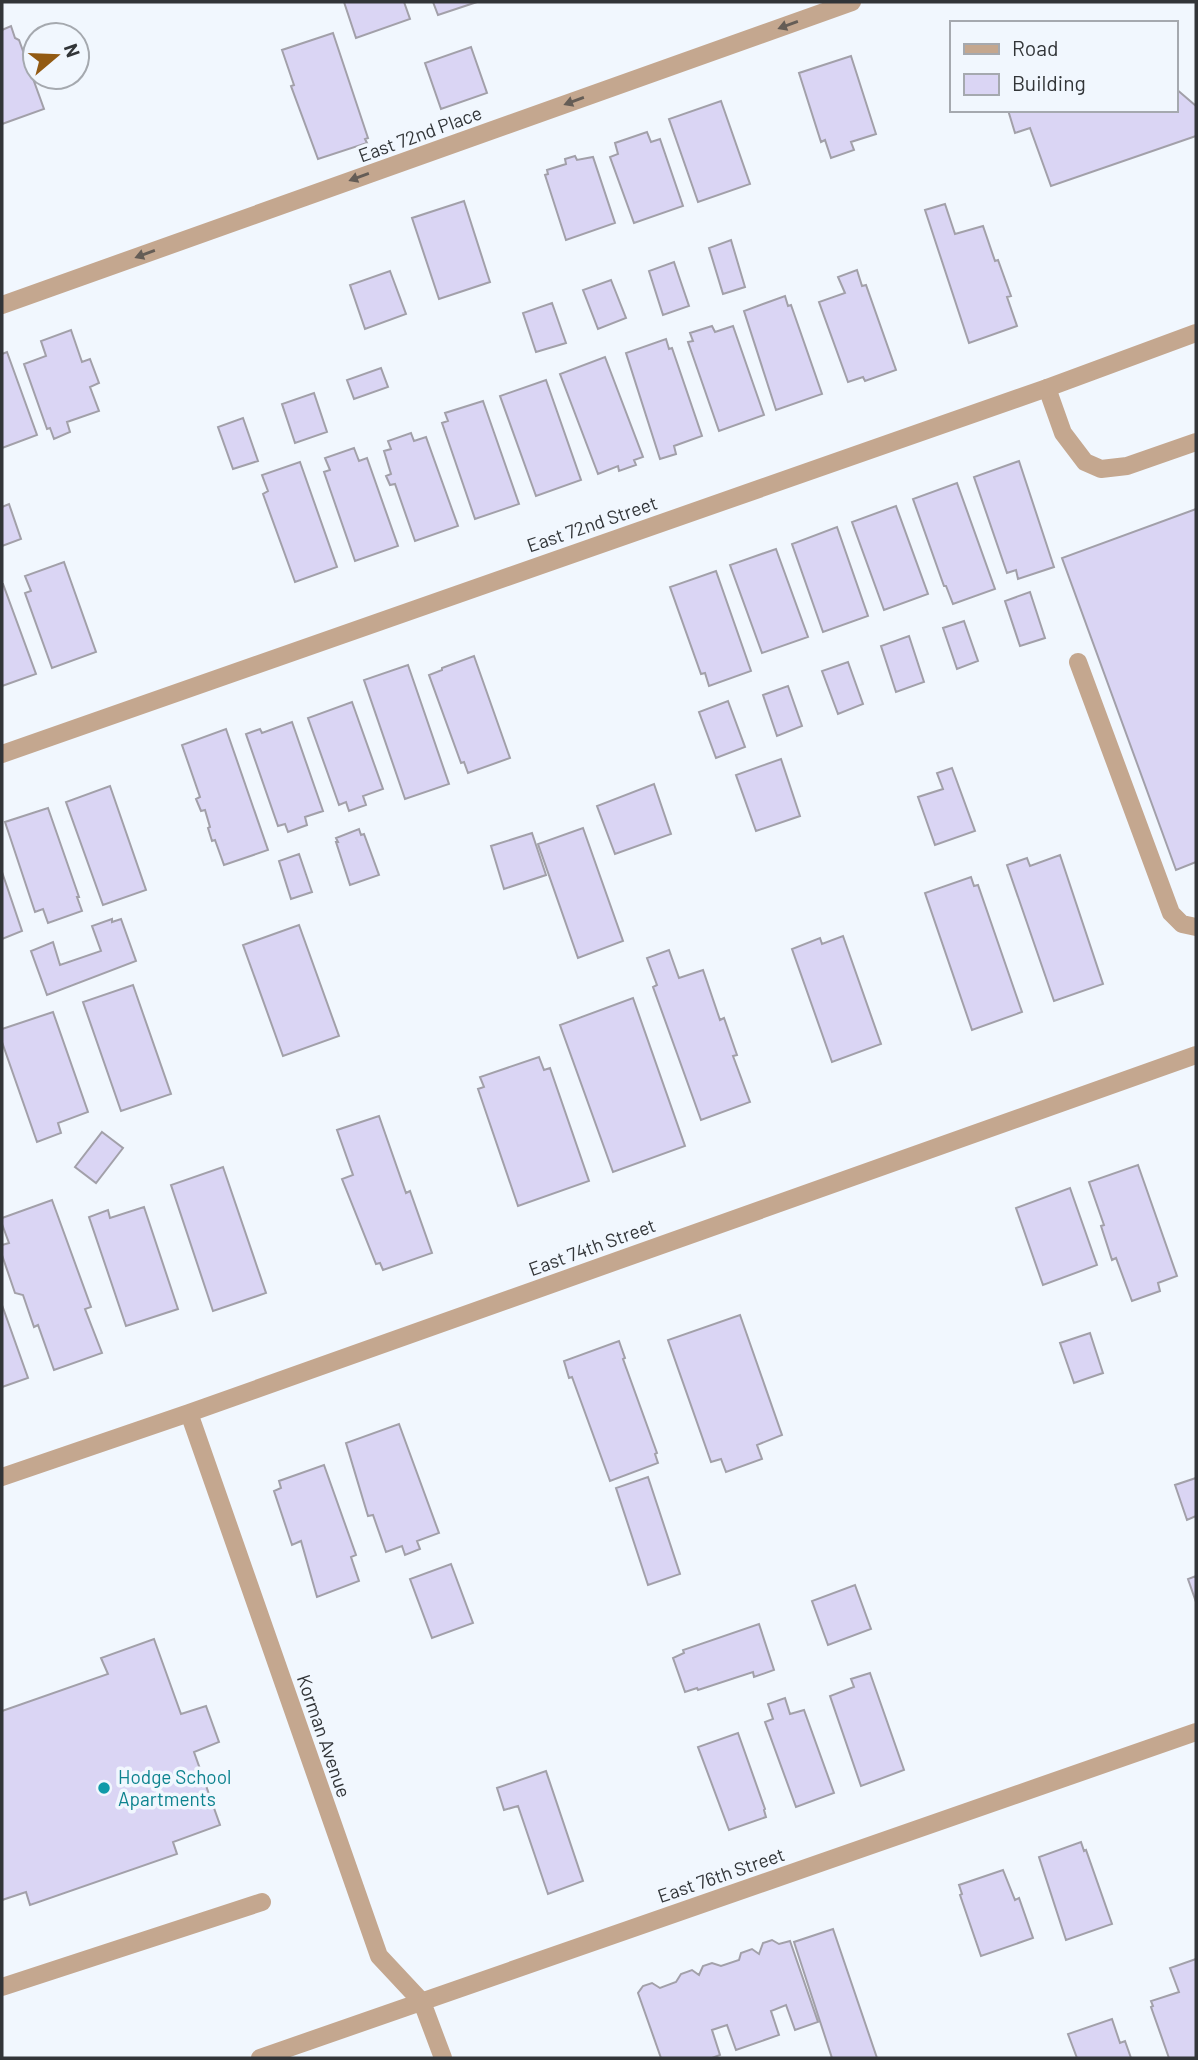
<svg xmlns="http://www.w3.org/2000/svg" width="1198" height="2060" font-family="Barlow,sans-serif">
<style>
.building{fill:#dad5f4;stroke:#a2a0a9;stroke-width:2}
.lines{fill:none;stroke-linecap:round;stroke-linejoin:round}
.service{stroke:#c4a78f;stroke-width:18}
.minor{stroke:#c4a78f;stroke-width:18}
.oneway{fill:#655d56}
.culture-dot{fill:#0f9aa8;stroke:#f1f7fe;stroke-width:2.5}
.labels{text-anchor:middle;stroke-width:7;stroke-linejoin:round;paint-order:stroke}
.street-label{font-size:19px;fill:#323538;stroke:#f1f7fe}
.culture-label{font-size:19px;fill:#0d838f;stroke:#f1f7fe;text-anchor:start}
</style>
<rect width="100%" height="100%" fill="#f1f7fe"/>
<path class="building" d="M344,2H404L410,19L356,38Z
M433,2H477L438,15Z
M11,26L15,38L19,40L44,109L2,124V30Z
M333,33L368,138L365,139L367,143L318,159L291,86L294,85L282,50Z
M471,47L487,93L441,109L425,63Z
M851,56L876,134L851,142L854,150L831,158L825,140L821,142L799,73Z
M1175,88L1196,106V136L1051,186L1030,128L1015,133L1008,110H1175Z
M721,101L750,184L698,202L669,119Z
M647,132L651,142L660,139L683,206L634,223L610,157L618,154L615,143Z
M575,156L577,160L593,157L615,223L566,240L545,175L548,174L547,170L566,164L565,159Z
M464,201L490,282L439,299L412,218Z
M945,204L955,234L983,226L995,261L998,260L1011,296L1007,297L1017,326L969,343L925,210Z
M731,240L745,287L723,294L709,248Z
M674,262L689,306L663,315L649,271Z
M857,270L862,286L866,285L896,370L865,381L863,377L848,382L819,302L845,293L838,277Z
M390,271L406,314L365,329L350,285Z
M611,280L626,318L598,329L583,290Z
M785,296L788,306L791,305L822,394L776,410L744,311Z
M552,303L566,343L536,352L523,313Z
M712,326L715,332L733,326L764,415L719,431L688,342L693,341L690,333Z
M71,330L82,362L90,359L99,383L90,387L99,411L67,422L70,432L54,439L50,428L47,429L24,364L46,356L41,341Z
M666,339L669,349L672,348L702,436L674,446L676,454L660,459L626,353Z
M7,352L37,435L2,448V354Z
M605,357L643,457L634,460L636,465L619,471L618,466L598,474L560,374Z
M381,368L388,387L354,399L347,380Z
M546,380L581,480L536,496L500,396Z
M314,393L327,432L295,443L282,404Z
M483,401L519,504L475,519L442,423L448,421L445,413Z
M243,418L258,461L233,469L218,427Z
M411,433L414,441L426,437L458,526L415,541L395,484L390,485L386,476L391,474L384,451L391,449L388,441Z
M354,448L359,461L367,458L398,546L355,561L324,472L330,470L325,458Z
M1019,461L1054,567L1018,579L1016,570L1007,573L974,477Z
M300,462L337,567L295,582L263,494L268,491L262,475Z
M957,483L995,589L953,604L946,586H944L913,499Z
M9,504L21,539L2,546V507Z
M896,506L928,594L884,610L852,522Z
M1196,509V862L1176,870L1062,558Z
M837,527L868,616L823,632L792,544Z
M776,549L808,637L762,653L730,565Z
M64,562L96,652L52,668L25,593L31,591L25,576Z
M716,571L751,671L709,686L705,673L701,674L670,587Z
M2,584H3L36,674L2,686Z
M1030,592L1045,638L1020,646L1005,601Z
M964,621L978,661L957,669L943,628Z
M909,636L924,682L896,692L881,646Z
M474,656L510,758L468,773L464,762L461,763L429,675L442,670V668Z
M848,662L863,704L838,714L822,671Z
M408,665L449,784L405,799L364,680Z
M788,686L802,726L777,736L763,695Z
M728,701L745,747L716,758L699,712Z
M352,702L383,789L363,796L366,805L349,811L346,802L339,805L308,718Z
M292,722L323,811L305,817L307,825L288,832L285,824L278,826L246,734L260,729L262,733Z
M226,729L268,850L224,865L215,840L212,841L208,828L210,827L205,810L201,811L196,799L200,797L182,745Z
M781,759L800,816L756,831L736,775Z
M952,768L975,831L935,845L918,797L943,789L937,773Z
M654,784L671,834L615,854L597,806Z
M110,786L146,890L103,905L66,802Z
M48,808L79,897H77L82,911L48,923L43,909L35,912L5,822Z
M583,828L623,941L578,958L538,844Z
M359,829L361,835L364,834L379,875L350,885L336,842H338L336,838Z
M532,833L546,875L504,889L491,846Z
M299,854L312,892L291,899L279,861Z
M1060,855L1103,984L1054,1001L1007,865L1027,858L1030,866Z
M2,872L22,931L2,939Z
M971,877L974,886L978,885L1022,1012L972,1030L925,893Z
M112,919V922L121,919L136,961L47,995L31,951L53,942L60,965L101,951L92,926Z
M299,925L339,1036L283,1056L243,945Z
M843,936L881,1044L832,1062L792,949L820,938L822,944Z
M669,950L679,978L703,970L720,1020L724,1018L737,1055L733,1056L750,1102L701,1120L653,987L657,985L647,958Z
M133,985L171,1094L121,1111L83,1002Z
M633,998L685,1146L613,1172L560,1025Z
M53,1012L88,1112L58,1123L61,1133L37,1142L2,1042V1029Z
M539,1057L544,1070L550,1068L589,1181L518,1206L478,1089L484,1087L480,1077Z
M379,1116L406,1193L410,1191L432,1253L383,1270L380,1263L376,1264L342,1179L353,1175L337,1130Z
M102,1132L123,1148L96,1183L75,1167Z
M1138,1165L1177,1276L1158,1283L1160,1291L1132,1301L1116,1258L1112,1260L1101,1226L1104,1225L1089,1182Z
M223,1167L266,1293L213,1311L171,1185Z
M1070,1188L1097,1265L1043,1285L1016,1208Z
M52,1200L91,1307L85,1309L102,1353L54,1370L38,1325L34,1327L23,1295L15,1293L2,1255V1245L9,1243L2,1224V1218Z
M144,1207L178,1309L126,1326L89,1217L108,1210L110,1218Z
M2,1305L28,1378L2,1387Z
M740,1315L782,1435L757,1445L762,1459L726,1472L721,1459L711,1462L668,1340Z
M1090,1333L1103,1373L1074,1383L1060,1343Z
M619,1341L625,1358L623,1359L657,1453L655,1454L658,1463L610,1481L572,1377L569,1378L564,1361Z
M399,1424L439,1533L417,1541L420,1549L405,1555L402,1546L386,1552L373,1515L368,1516L346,1443Z
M324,1465L356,1555L351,1557L359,1581L317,1597L301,1541L292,1545L274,1491L281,1488L279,1481Z
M648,1477L680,1574L648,1585L616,1488Z
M1196,1478V1516L1187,1520L1175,1485Z
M451,1564L473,1623L432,1638L410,1579Z
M1196,1576V1602L1188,1579Z
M855,1585L871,1629L828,1645L812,1601Z
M759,1624L774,1670L754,1677L753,1672L698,1690L697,1688L685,1692L673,1658L684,1653L683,1650Z
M154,1639L181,1714L206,1706L219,1742L194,1752L220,1825L173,1842L177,1854L30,1905L26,1892L2,1900V1711L108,1674L101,1658Z
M870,1673L904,1770L861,1786L830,1696L854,1687L851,1679Z
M785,1698L790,1714L804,1710L834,1793L796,1807L765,1722L773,1719L768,1704Z
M738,1733L765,1809L764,1810L766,1817L729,1830L698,1747Z
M546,1771L583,1881L548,1894L518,1806L504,1810L497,1788Z
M1081,1842L1084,1851L1086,1850L1112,1924L1066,1940L1039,1857Z
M1003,1870L1015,1900L1019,1898L1033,1938L981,1956L960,1895L962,1894L959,1885Z
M833,1929L877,2058H832L794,1942Z
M772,1940L779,1944L790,1941L818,2022L795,2030L786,2005L771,2011L779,2035L736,2050L727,2025L712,2030L720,2055L712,2058H661L638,1993L643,1986L652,1983L660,1988L676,1982L681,1974L692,1970L699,1975L703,1966L712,1963L721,1966L739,1960L741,1953L752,1949L759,1954L763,1943Z
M1196,1959V2058H1169L1151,2007L1153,2006L1151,2001L1179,1992L1170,1968Z
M1112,2019L1120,2043L1125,2041L1131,2058H1077L1068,2034Z"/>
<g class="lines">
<path class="service" d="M1047,388L1063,433L1085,462L1101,469L1127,466L1196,442
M1078,662L1171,913L1182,924L1196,927
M2,1987L262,1902"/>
<path class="minor" d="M2,305L852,2
M2,754L1047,388L1196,333
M189,1413L379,1956L422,2002L443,2058
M2,1477L189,1413L1196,1055
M260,2058L1196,1732"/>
</g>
<defs><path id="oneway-solid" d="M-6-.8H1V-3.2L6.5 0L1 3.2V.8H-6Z" transform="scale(1.75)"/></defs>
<g class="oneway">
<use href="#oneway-solid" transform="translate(788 25) rotate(160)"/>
<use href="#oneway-solid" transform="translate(574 101) rotate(160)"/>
<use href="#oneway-solid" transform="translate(359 177) rotate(160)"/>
<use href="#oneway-solid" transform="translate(145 254) rotate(160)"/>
</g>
<circle class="culture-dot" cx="104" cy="1788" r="7"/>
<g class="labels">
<g class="street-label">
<text transform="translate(420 134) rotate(-20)" y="7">East 72nd Place</text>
<text transform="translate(592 524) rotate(-19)" y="7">East 72nd Street</text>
<text transform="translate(592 1247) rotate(-20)" y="7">East 74th Street</text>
<text transform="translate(324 1736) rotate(71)" y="7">Korman Avenue</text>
<text transform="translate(721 1875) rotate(-19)" y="7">East 76th Street</text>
</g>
<g class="culture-label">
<text x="118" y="1784">Hodge School<tspan x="118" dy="22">Apartments</tspan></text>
</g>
</g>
<rect width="1198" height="2060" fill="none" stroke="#323538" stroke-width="7"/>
<rect x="950" y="21" width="228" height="91" fill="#f1f7fe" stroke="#a5a9af" stroke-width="2"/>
<rect x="964" y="44" width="35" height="10" fill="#c4a78f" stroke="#a5a9af" stroke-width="2"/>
<text x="1012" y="56" font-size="21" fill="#323538">Road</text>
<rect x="964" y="74" width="35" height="21" fill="#dad5f4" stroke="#a5a9af" stroke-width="2"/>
<text x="1012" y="91" font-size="21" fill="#323538">Building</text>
<g transform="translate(56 56) rotate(71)"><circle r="33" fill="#f1f7fe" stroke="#a5a9af" stroke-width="2"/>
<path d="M0-5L12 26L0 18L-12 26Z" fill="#925a13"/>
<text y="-10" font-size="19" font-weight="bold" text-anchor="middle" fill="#323538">N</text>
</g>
</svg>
